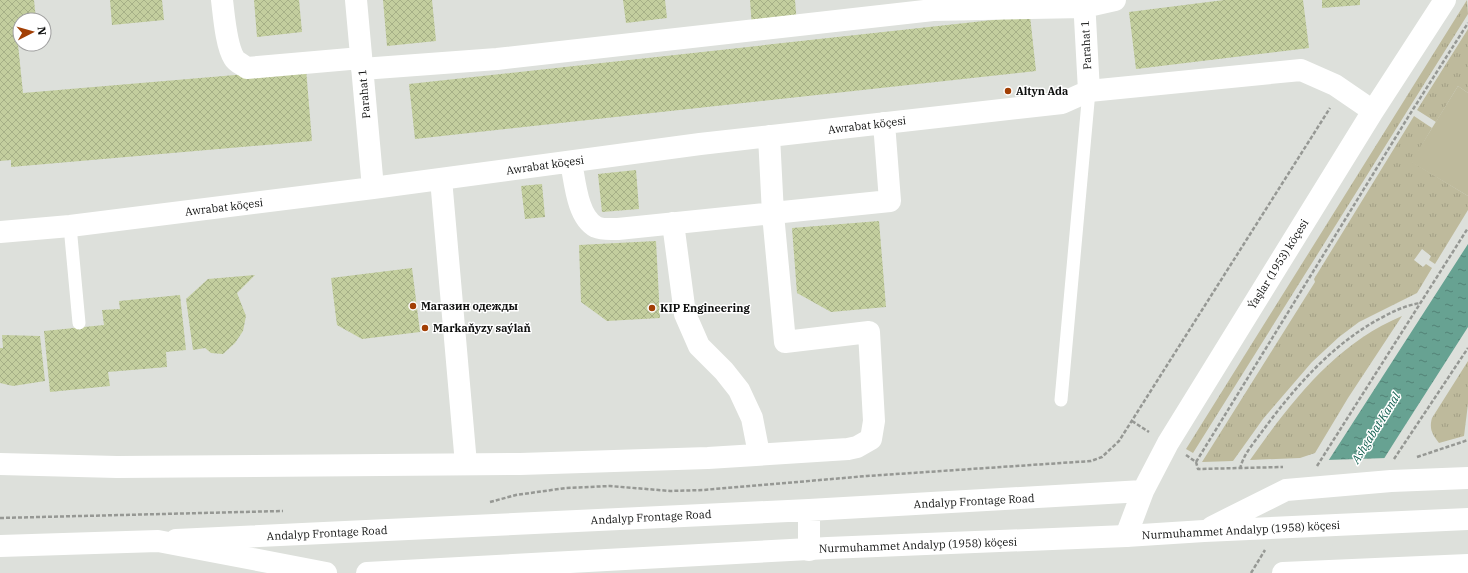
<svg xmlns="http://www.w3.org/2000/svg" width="1468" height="573" font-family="'IBM Plex Serif',serif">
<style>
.grass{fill:url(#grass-tufts)}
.park{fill:#beba9c}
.water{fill:url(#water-ripples)}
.pier{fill:#dde0db}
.building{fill:url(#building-cross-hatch)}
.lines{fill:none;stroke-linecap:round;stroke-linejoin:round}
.path{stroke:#969894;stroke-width:2.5;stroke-dasharray:4 2;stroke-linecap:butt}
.lane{stroke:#fff;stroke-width:13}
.street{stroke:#fff;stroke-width:22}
.primary{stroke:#fff;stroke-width:22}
.poi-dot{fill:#a23f05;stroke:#fff;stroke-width:1.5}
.labels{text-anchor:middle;stroke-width:3;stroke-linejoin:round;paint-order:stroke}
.street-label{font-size:11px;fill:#0e0f0e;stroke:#fff}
.poi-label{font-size:11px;font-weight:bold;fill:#0e0f0e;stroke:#fff;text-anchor:start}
.water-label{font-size:12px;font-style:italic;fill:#146252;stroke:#fff}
</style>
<defs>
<pattern id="grass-tufts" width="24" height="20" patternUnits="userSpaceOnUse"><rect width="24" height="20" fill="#beba9c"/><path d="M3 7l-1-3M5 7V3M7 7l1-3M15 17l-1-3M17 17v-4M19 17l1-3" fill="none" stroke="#a29f85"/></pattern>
<pattern id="water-ripples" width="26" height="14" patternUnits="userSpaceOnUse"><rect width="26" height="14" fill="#67a292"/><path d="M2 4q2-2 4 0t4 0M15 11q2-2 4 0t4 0" fill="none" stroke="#538276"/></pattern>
<pattern id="building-cross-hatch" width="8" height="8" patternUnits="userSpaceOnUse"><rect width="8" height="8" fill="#c3ce9e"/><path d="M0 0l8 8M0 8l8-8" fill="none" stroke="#a6b087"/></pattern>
</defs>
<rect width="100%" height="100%" fill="#dde0db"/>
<path class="grass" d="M1467,0L1468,14L1193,453L1186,449Z
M1468,29V93L1458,86L1436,122L1417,110Z
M1414,116L1432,128L1412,162L1468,196V210L1435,264L1429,260L1431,256L1422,249L1414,260L1423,267L1426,264L1432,268L1417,293L1359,322L1339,337L1312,362L1263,419L1233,461L1202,462L1315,282L1314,279Z
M1402,316L1348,398L1315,453L1300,458L1250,460C1291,402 1335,344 1402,316Z
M1468,361V404L1464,436L1439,443C1432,434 1429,429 1432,418Z"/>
<path class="park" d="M1458,86L1468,93V196L1411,162Z"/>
<path class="water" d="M1468,244V327L1397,438L1312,573H1256Z"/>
<path class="pier" d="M1387,458L1315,573H1254L1326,460Z"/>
<path class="building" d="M0,0H34L36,20H20V24L16,25L23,93L306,69L312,141L11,167V160L0,161Z
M110,0H162L164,20L112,25Z
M254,0H299L302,32L257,37Z
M383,0H432L436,41L387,46Z
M623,0H665L667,18L626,23Z
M750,0H795L797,25L752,28Z
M1224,0H1303L1309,48L1136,69L1129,12Z
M1322,0H1360V5L1322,8Z
M1030,16L1036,71L415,139L409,84Z
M636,170L639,209L602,212L598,174Z
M542,184L545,217L525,219L521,186Z
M879,221L886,307L831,312L797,293L792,228Z
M656,241L660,318L607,321L581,302L579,245Z
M412,268L420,332L362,339L337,325L331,278Z
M255,275L237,293L246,316L243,331L235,343L223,354L211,353L205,348L193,350L186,299L208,279Z
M180,295L186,350L166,352L167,367L108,372L110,386L50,392L44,331L104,325L102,310L120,309L119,301Z
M2,335L40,336L45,381L13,386L0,383V348H3Z"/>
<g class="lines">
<path class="path" d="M1132,421L1149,432
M1186,455L1196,462L1198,469L1283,467
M1417,457L1468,440
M1394,459L1468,348
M1196,462L1410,114L1468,23
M1317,466L1468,228
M1240,469C1243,455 1253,444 1261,433C1294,388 1332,344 1381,318C1394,311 1406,305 1421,303
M490,502L516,495L566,488L610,486L670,491L703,490L867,476L1091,461L1102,457L1119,441L1330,108
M0,518L283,511
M1251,573L1265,550"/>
<path class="lane" d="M70,226L79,323
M1061,400L1089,91"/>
<path class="street" d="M222,0C224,16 226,45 234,58C236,62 243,65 247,68L361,58
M356,0L373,188
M1084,0L1089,91
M362,69L497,59L933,10L1084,7L1115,0
M571,162C575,181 577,217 596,227C603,230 611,229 618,229C709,219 800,211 890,201L884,123
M441,179L466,464
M673,223L685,314L699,346L724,371L739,390L752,418L759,454
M0,232L70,226L373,188L700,144L1062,103L1089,91L1301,70L1335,85L1373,111
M0,464L117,467L520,464L708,458L848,449L857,447L871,439L874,421L869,332L785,342L773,214L769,136
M809,510V550
M1126,536L1143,491L1168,443L1373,111L1445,0
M176,540L809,510L1143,491"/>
<path class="primary" d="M1212,527L1286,490L1391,481L1468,478
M0,546L158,541L326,573
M367,573L828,548L1126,536L1204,531L1468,519
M1283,573L1468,565"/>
</g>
<g class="poi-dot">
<circle cx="1008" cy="91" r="4"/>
<circle cx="413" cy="306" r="4"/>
<circle cx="652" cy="308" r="4"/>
<circle cx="425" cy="328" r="4"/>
</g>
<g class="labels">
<g class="street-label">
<text transform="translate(1086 45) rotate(-93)" y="4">Parahat 1</text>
<text transform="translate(364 94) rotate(-95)" y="4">Parahat 1</text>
<text transform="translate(867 125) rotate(-7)" y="4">Awrabat köçesi</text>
<text transform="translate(545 165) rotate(-8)" y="4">Awrabat köçesi</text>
<text transform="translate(224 207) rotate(-7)" y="4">Awrabat köçesi</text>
<text transform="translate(1278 264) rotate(-58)" y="4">Ýaşlar (1953) köçesi</text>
<text transform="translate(974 501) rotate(-3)" y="4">Andalyp Frontage Road</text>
<text transform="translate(651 517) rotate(-3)" y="4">Andalyp Frontage Road</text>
<text transform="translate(1241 530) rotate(-3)" y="4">Nurmuhammet Andalyp (1958) köçesi</text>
<text transform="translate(327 533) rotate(-3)" y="4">Andalyp Frontage Road</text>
<text transform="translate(918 545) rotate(-2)" y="4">Nurmuhammet Andalyp (1958) köçesi</text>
</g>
<g class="poi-label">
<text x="1016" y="95">Altyn Ada</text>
<text x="421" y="310">Магазин одежды</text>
<text x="660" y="312">KIP Engineering</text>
<text x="433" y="332">Markaňyzy saýlaň</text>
</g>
<g class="water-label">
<text transform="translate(1376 428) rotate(-58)" y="4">Ashgabat Kanal</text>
</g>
</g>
<g transform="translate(32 32) rotate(84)"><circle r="19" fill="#ffffff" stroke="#9f9f9f"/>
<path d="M0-3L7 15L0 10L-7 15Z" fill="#a23f05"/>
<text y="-6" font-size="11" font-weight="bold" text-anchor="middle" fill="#0e0f0e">N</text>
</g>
</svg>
